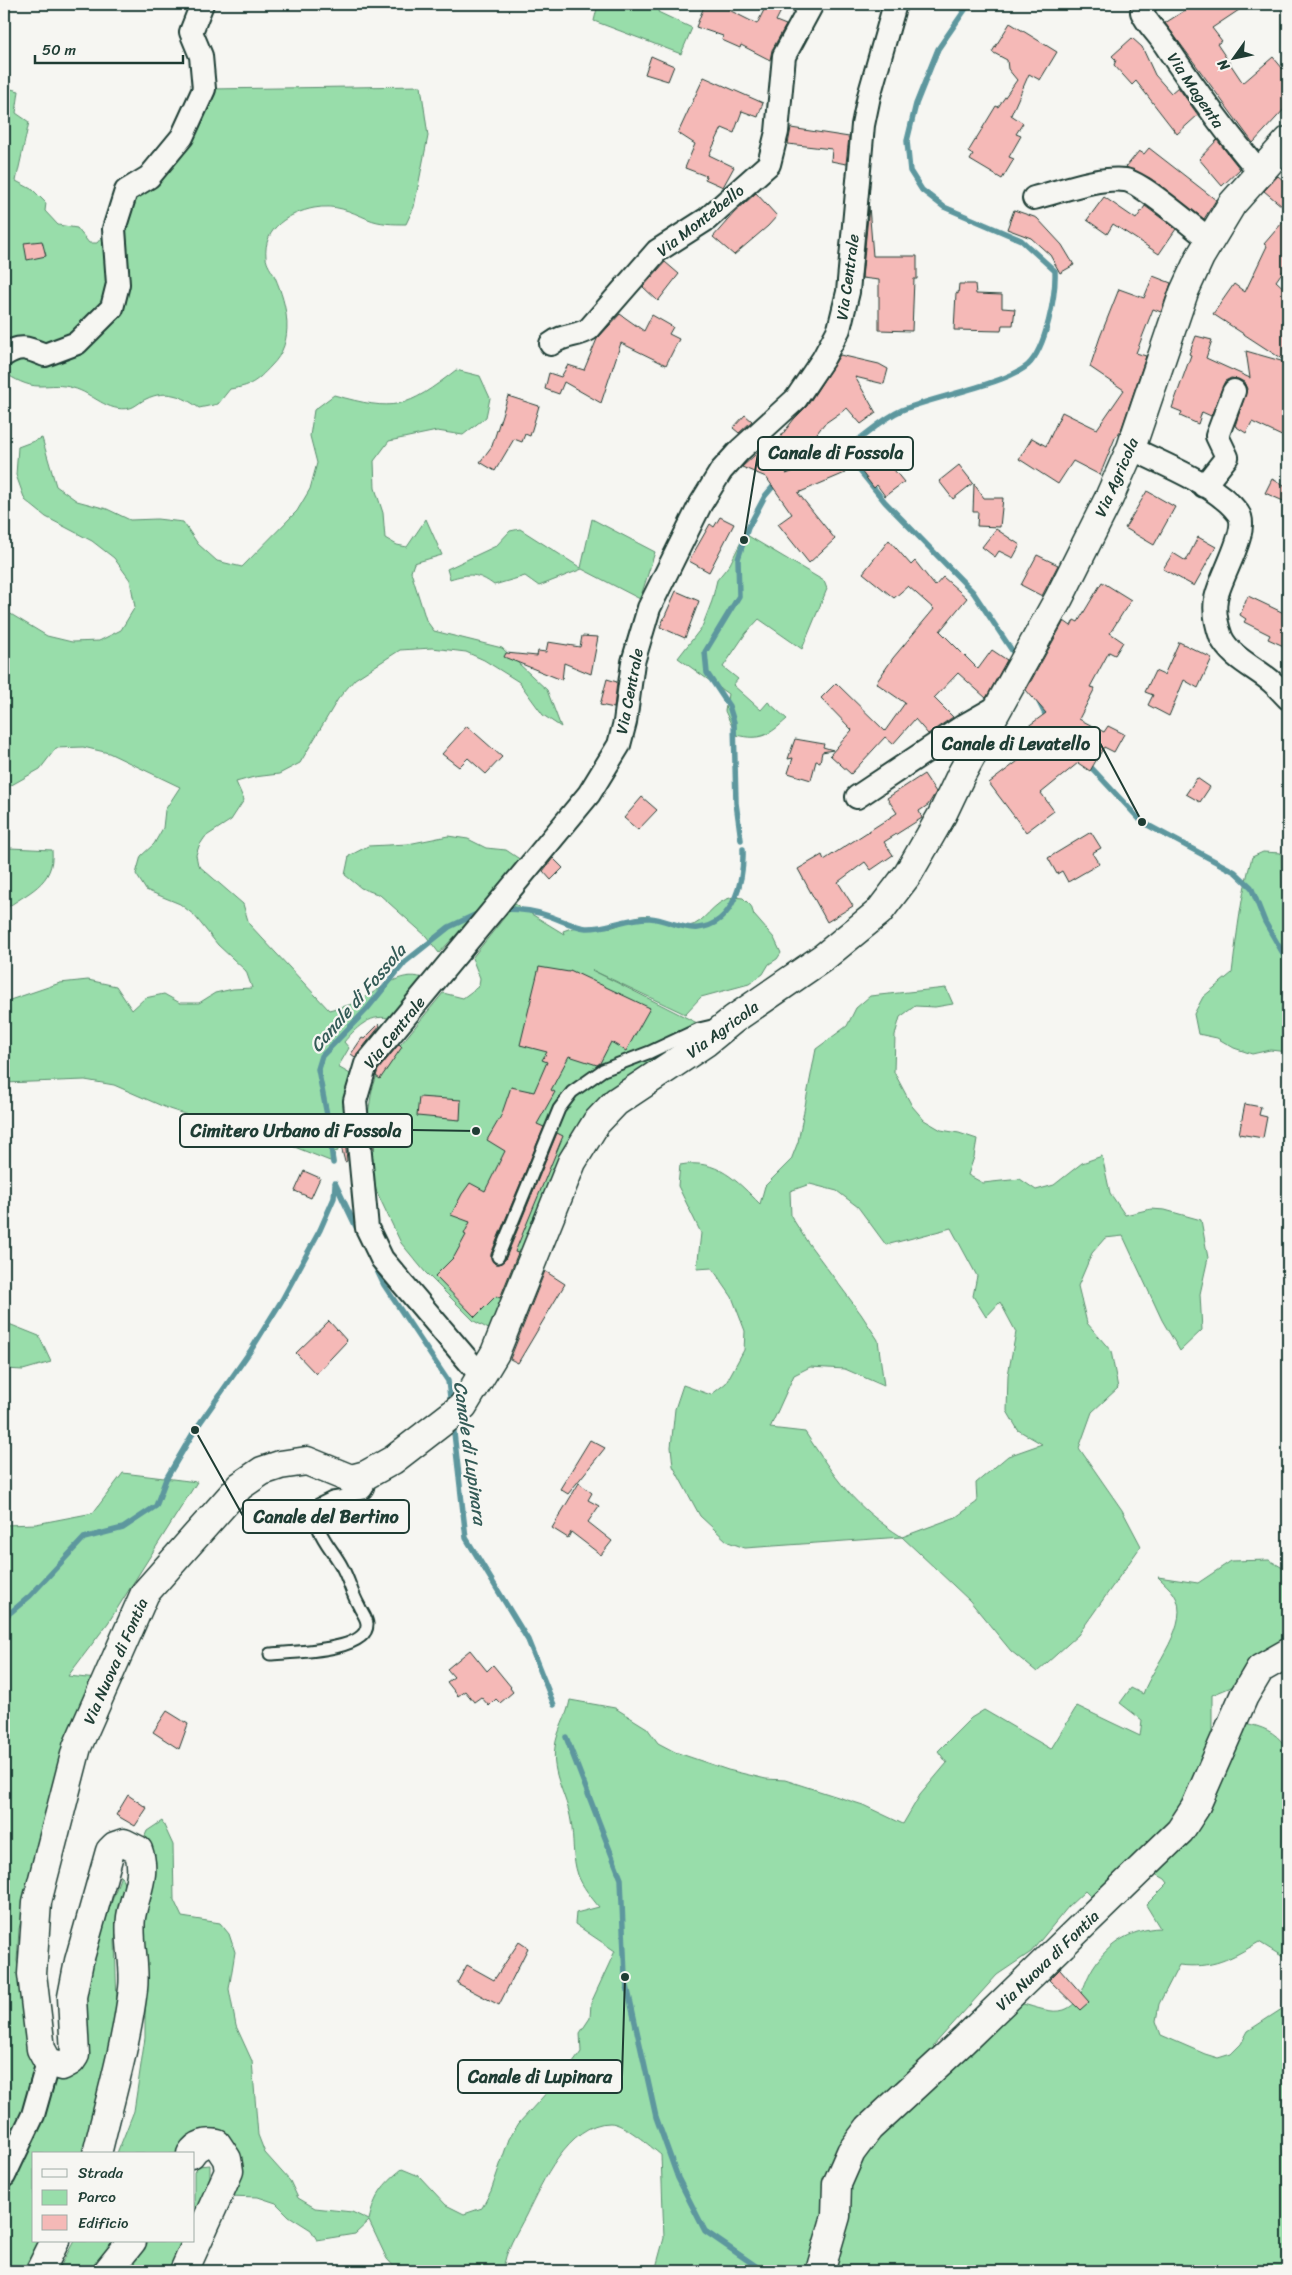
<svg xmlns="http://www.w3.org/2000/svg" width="1292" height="2275" font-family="Sriracha,sans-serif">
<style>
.green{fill:#98ddaa;stroke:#5c8d6f;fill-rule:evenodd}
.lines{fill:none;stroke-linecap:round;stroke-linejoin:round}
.stream{stroke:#5d979e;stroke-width:5.5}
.building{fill:#f5b9b7;stroke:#1f3d34}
.lane-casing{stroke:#1f3d34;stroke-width:15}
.street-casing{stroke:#1f3d34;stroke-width:26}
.secondary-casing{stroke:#1f3d34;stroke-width:31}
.lane{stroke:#f6f6f2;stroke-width:11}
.street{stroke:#f6f6f2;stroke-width:22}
.secondary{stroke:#f6f6f2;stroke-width:28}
.labels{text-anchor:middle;stroke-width:4.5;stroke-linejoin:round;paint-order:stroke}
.street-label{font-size:16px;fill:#1f3d34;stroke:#f6f6f2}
.water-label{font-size:18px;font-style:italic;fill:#345b57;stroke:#f6f6f2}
.leader{fill:none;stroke:#1f3d34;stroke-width:2}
.callout-dot{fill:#1f3d34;stroke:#f6f6f2;stroke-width:2}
.callout{fill:#f6f6f2;stroke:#1f3d34;stroke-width:2}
.callout-label{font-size:18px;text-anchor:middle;font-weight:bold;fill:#1f3d34}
</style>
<rect width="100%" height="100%" fill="#f6f6f2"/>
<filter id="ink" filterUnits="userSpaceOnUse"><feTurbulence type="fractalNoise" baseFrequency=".02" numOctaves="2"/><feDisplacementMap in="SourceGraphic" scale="10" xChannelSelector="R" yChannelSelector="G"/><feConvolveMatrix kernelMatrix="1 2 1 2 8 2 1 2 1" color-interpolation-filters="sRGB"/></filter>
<g filter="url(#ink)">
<path class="green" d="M598,4H662L658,12L692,28L681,54L594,21Z
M421,86L428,136L414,207L406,224C393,224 380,224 368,219C349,211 336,204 314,208C289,213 263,228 266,257C266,264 272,271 275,277C287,305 296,342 271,366C256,382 251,386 230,389L218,404L199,408C183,396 166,389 146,399C141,401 135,407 130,408C107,413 93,393 73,388C61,384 52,386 39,386C26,386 15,379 4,373V91L11,89L19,91L16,113L29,122L16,181L33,190L46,203L45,211L58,225L77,228L89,243H97L137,194L201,122L210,89Z
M456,370L480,376L490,398L486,417L463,435L437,431L389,441L374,461L375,488L383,513L385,538L397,545L407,547L426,519L442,555L414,563L411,572L426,620L434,631L502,648L547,690L561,727L543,715L519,682L484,660L466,652L432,648L400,650L355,679L338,699L300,763L279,774L254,777L236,782L244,800L231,820L205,837L199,846L196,855L198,865L243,904L249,924L329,1010C339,1007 350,1006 359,1001C380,990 399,970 423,978L388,1018C369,1014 355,1029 344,1042L349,1048L338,1067L352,1075L350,1134L336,1139L338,1151L334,1152L335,1163L277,1140L256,1137L169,1109L114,1085L85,1080L4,1083V1002L60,983L88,980L116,986L132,1010L145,998L164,994L180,1003H199L215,993L233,989L252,988L246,971L218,945L194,915L180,904L146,890L136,874L141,856L154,844L163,828L165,810L180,787L109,753L83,747L56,748L40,769L8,787L4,786V610L47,636L72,642L99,641L121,630L135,607L130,580L114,558L92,541L46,517L25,500L16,475L18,447L42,438L56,486L77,501L107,509L130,520L157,519L183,522L198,544L217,561L242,567L297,511L310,489L317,463L310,436L314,410L334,395C395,412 406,409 456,370Z
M592,519L655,552L640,599L582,569L539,586L525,576L494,585C478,573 469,573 450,579L447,569L496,546L510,531L520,529L581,568Z
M745,534L824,581L827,589L802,649L759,619L746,633L723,667L738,679L733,685L761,710L768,702L787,719C769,735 761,741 736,735L725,711L728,694L678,658L702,627L712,601L717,580L730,564Z
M448,836L468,839L486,848L506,850L524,862L439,953L426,936L380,895L361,888L345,875L349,856L368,846L408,844Z
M10,848L52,850C55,885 27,892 4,910V863Z
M1263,852L1281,853L1282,889L1288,921V1052L1270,1050L1252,1054L1234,1048L1217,1038L1198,1034L1194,1014L1203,997L1232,973C1237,933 1241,895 1252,857Z
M733,897L743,898L751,906L754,915L774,938L781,953L777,959L769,964L763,974L749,984L701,997L685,1014L592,970L699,1024L701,1037L603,1102L494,1332L474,1321L425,1272L401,1243L374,1186L368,1114L372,1090L378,1072L443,993L463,998L479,986L480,978L472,958L515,904L564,934L563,931C581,923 595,930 613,927C625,924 636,913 649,916C664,918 672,929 689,926C705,924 711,902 733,897Z
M946,988L953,1004L935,1007L915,1006L900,1017L895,1035L894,1072L912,1106L924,1120L941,1130L959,1133L977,1139L974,1157L968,1175L983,1183L1020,1179L1036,1190L1054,1185L1082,1163L1102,1156L1110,1193L1125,1215L1151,1209L1165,1210L1201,1220L1208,1258L1200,1294L1202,1330L1180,1351L1162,1320L1123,1236L1105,1238L1092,1253L1078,1286L1087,1323L1111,1351L1118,1388L1092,1412L1079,1448L1122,1510L1141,1546L1078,1635L1037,1672L1011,1651L970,1601L902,1537L745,1548L728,1542L700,1516L673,1466L671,1447L675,1409L683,1385L711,1395L726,1383L744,1350L745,1331L732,1297L712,1268L697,1269L701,1233L678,1186L680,1165C717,1158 737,1181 760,1204L765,1186L791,1160L798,1142L816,1049L847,1026L856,1008L870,996ZM810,1184L837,1191L858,1207L886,1245L951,1228L977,1276L973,1296L986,1317L1000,1302L1016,1332L1008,1375L1007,1411L1018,1430L1042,1444L1008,1456L976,1483L977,1502L956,1517L902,1537C853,1506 836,1479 805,1432L770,1428L794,1375L810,1367L845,1369L884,1386L878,1340L861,1314L806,1240L791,1216L790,1191Z
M4,1322L39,1336L51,1362L23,1370L4,1369Z
M123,1473L197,1482L108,1623L68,1676L97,1679L39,1846L19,1929L17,1961L21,1976L60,2078L83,1985L121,1875L124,1884L115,1941L117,2006L97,2125L87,2154H34V2241H44L26,2271H4V1525L36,1524L93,1513Z
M1269,1560L1288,1571V1640L1241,1683L1212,1695V1748L1189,1804L1096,1902L1085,1891L1068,1907L1031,1952L997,1975L933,2046L946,2050L1023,2004C1035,2007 1052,2014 1064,2010C1081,2004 1083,1986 1090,1973C1104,1946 1130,1929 1160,1928L1146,1905L1168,1883L1165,1879L1156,1874C1203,1832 1219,1780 1245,1723C1262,1727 1275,1731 1285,1746H1288V1960L1259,1942C1230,1959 1213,1969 1179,1965L1159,2004L1156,2021L1161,2035L1205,2054L1218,2058L1231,2054L1241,2044L1248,2031L1288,2005V2271H655L664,2238L661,2155C650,2146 624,2123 610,2123C568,2123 542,2183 526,2215C517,2233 505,2250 503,2271H398L387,2259L369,2221L355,2234L317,2240L311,2230L289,2216L276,2203L258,2197L229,2196L234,2154L182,2145L176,2154H117L134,2111L145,2038V1975L142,1935L144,1838L147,1831L162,1821L173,1845L174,1900L182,1917L220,1923L229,1934L235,1952L229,1989L236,2026L252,2061L258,2135L265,2153L290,2181L298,2198L315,2208L352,2212L369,2220C375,2195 382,2185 402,2169L419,2176L446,2205L464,2214L482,2208L491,2191L509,2139L519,2123L570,2067L581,2052L580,2033L590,2018L591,2003L615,1951L575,1924L576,1913L599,1907C591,1897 582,1886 578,1875C572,1857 574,1839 571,1821C567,1795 551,1775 555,1747C557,1730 567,1717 570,1700L615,1708L647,1728L658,1743L675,1752L728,1770L766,1779L785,1780L863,1805L903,1824L920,1795L947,1763L938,1751L971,1718L984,1710L1051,1749L1077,1706L1140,1736L1142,1720L1120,1703L1131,1688L1143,1694C1152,1667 1193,1622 1174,1594C1170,1588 1163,1582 1158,1577L1198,1583L1231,1561Z
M210,2165V2177L194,2215V2172L198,2166Z
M74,2241H113L92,2271H58Z
M143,2241H182L169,2271H121Z"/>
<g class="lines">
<path class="stream" d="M843,450L885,502L973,592L1013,652
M783,476C801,464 823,460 842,450C864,439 879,420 902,410C933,397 1006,384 1028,365C1046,348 1056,295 1055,271L1021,240L944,207L922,190L910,171L907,141L916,104L938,49L969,4
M1039,702L1048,720
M1088,764L1142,822L1235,872L1251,887L1265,922L1288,962
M741,840L736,803L734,722L729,706L707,673L705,652L739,596L738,559L748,528L765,496L776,483
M504,909C519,909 536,911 549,916C561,920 574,927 586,928C607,929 628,917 650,918C666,919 683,930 698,928C735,924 744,879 743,849
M333,1163L328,1120L318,1069L322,1056L367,1009L405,962L449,927L479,913
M335,1183L358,1231
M375,1266L384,1285L448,1381L451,1405
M453,1424L466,1538L528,1640L554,1705
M4,1618L30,1596L84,1538L123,1528L156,1506L166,1479L195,1430L251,1350L282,1300L320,1230L334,1198L335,1185
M566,1737L621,1879L625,1977L656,2117L678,2178L705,2231L763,2271"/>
</g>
<path class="building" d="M705,4H732L729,10L757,24L767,4L782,9L776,21L786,25L772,50L770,60L741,45L740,48L722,40L723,36L696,27Z
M1195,4H1248L1212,28L1222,41L1217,44L1243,83L1273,57L1288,75V105L1253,143L1165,23Z
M1010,23L1057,52L1040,80L1029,74L1011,115L1023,123L1016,134L1021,136L1009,157L1014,159L1002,179L970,160L973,155L968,152L996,106L998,107L1017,80L1008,69L1007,60L992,52Z
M1132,38L1142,47L1155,75L1171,93L1178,87L1198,115L1177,134L1136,81L1132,85L1114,65L1116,60L1112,56Z
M651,56L674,66L668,81L645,74Z
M704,77L763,103L758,117L742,111L734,133L722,128L709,155L734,167L723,187L705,179L706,176L685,168L695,144L678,133Z
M791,128L849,137L846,164L831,161L832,149L788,144Z
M1217,140L1240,169L1222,186L1199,159Z
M1149,148L1216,200L1204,219L1150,178L1126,167L1139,151L1144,154Z
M1278,176L1288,184V211L1264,191Z
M756,193L777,216L768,226L734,255L713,237L734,213Z
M1104,197L1136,219L1145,206L1176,229L1159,254L1113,224L1107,234L1087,220Z
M869,206L873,256H917V279H914L912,331L879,330V280L862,278Z
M1014,210L1037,218L1062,245L1074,265L1060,273L1050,255L1031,238L1007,229Z
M1288,216V264L1276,281L1288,292V374L1283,383L1288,386V439L1252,422L1246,433L1235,426L1247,389L1244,382L1238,379L1231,378L1225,381L1211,416L1202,412L1198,424L1180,416L1182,412L1172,408L1191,355L1189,354L1196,336L1212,340L1206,358L1250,378L1246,351L1288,363L1213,314L1234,284L1245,292L1267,246L1264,244Z
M42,241L46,256L27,260L24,243Z
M665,262L679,274L658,301L643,287Z
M1153,276L1171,283L1161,312L1153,309L1136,353L1146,356L1121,430L1115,438L1100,475L1073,461L1058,484L1019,459L1032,438L1046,446L1062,412L1097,429L1124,390L1090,367L1100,337L1119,289L1144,298Z
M959,284H975L976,294L1002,295V308L1015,309L1013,325H1002L1001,331L954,330L956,293L958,294Z
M620,314L644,331L652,315L673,327L669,334L679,339L666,365L621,343L601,403L564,382L559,394L545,389L549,373L561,377L568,365L584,370L597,339Z
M840,355L879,364L888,369L884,384L855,377L876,413L861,424L847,408L824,424L786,474L838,455L845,473L798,493L835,539L809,563L778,524L792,514L766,477L742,467L771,440L775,444L794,419L807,406Z
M508,396L539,406L530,436L525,434L522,442L514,439L495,471L480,462L492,446Z
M745,415L752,421L739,433L733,428Z
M881,454L904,482L885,496L877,485L874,488L861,471Z
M959,465L973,483L953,499L939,481Z
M1272,479L1288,487V503L1265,493Z
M974,484L984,498H1003L1000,527L977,526L978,512H973Z
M1147,491L1175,507L1154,545L1125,528Z
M720,517L734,524L709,572L689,561L710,524L714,527Z
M996,529L1020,545L1013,558L999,551L995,557L982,547Z
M1198,537L1216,547L1194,586L1163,569L1173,553L1186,561Z
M889,540L911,565L915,561L935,586L943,577L967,598L940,631L978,669L992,650L1007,660L986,698L958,673L934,698L953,717L928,734L915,719L893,744L885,737L851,774L830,755L852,730L821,698L836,683L885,731L905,703L876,683L893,658L934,609L908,586L894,598L863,573Z
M1037,555L1058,565L1042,596L1021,585Z
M1102,582L1131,600L1110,633L1123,642L1115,655L1109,652L1090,687L1095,688L1079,719L1104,732L1108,726L1124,734L1114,752L1104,747L1090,771L1078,763L1041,793L1054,811L1026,832L989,783L1022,758L1013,745L1027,735L1023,730L1046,713L1026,690L1064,621L1071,626L1074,620L1078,622Z
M676,591L699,601L685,638L660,627Z
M1248,596L1288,615V648L1268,639L1270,635L1244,622L1246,619L1240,615Z
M582,636L598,637L591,674L564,663L562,680L504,657L506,653L537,656L538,651L546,652L548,642L580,647Z
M1179,642L1212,658L1198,688L1184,680L1169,716L1148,705L1153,695L1145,692L1155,671L1164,675Z
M607,679L617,682L614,708L600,705Z
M467,726L502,757L486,774L468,758L459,767L442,754Z
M795,739L824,744L823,747L833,750L822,752L820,762L816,761L811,780L788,773L793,758L788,759Z
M924,774L936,792L928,805L919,811L922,818L884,842L893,855L871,870L865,862L838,882L853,906L827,922L798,869L822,855L824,860L897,813L887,798Z
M1197,778L1210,787L1200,802L1186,794Z
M642,797L657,810L638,830L624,818Z
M1091,832L1101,848L1092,853L1099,864L1068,882L1062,871L1057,874L1048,858Z
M553,858L563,868L551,880L543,871Z
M539,967L569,972L570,970L650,1008L626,1051L611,1042L600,1063L597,1065L569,1056L551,1090L555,1092L537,1124L544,1127L491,1254V1258L495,1264H499L505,1260L557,1133L563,1136L515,1252L518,1253L500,1298L496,1296L475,1317L435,1276L454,1257L466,1235L464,1234L470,1222L451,1215L462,1194L470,1183L485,1191L505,1151L487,1140L501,1116L511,1087L534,1092L547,1062L542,1060L547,1052L520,1045Z
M379,1024L380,1026L355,1057L351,1054L362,1038L364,1039Z
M399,1044L402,1047L380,1079L376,1076L378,1070Z
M419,1097L461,1100L460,1120L417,1116Z
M1245,1104L1261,1107L1259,1115L1267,1117L1263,1138L1239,1134Z
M374,1125V1150H373L371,1127Z
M345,1139L347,1161L345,1162L340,1142Z
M304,1171L320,1178L311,1198L295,1191Z
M545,1271L565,1284L518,1363L510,1359Z
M329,1321L347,1341L316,1374L296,1353Z
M590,1440L605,1448L568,1494L560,1489Z
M579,1483L592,1493L588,1500L599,1506L588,1522L612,1541L601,1555L571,1532L568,1538L552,1528Z
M470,1650L487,1671L493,1665L511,1687L510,1688L513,1692L500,1703L496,1699L489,1706L481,1697L474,1702L465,1691L458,1696L447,1682L454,1677L447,1669Z
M167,1711L188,1724L179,1749L153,1732Z
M128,1795L147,1808L135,1826L116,1815Z
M519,1942L528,1948L499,2005L457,1983L467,1965L494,1980Z
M1060,1969L1089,2002L1080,2010L1049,1980Z"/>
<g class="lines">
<g class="lane-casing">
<path id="lane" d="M498,1257L559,1109L572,1092L603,1070L650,1052L699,1029L716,1025
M270,1654C290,1652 368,1652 367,1624C367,1618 361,1611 359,1606C352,1594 349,1580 342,1567C331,1546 311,1531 318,1505L332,1498L364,1493C370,1488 368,1483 366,1475"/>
</g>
<g class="street-casing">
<path id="street" d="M1145,4L1142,12C1147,24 1157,32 1164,43C1194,88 1224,131 1260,172
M1034,198C1062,191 1096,177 1125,180C1141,182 1194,228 1210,240
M551,344C563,334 577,337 589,329L657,251L707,219L769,164L777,132L784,56L812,4
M4,355C20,344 28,348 45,355L77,343L112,308L118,284L114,229L126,191L149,177L182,137L204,89L201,56L191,32L202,4
M1131,448C1164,465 1216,484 1238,513C1251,530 1219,578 1216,599C1214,611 1217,626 1221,637C1230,657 1256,668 1272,682C1278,687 1283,693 1288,698
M1204,486L1227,457L1217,436L1234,391
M857,797L965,725L1000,705
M482,1377L382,1259L367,1228L355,1101L366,1064L589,794L619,745L625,722L633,662L649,608L700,505L721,471L739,451L796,399L823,359L839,329L848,292L863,125L869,96L895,4
M4,2176L33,2115L48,2062"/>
</g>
<g class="secondary-casing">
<path id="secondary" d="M97,2154C110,2099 126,2046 133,1989C136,1966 128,1940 131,1917C135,1893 147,1874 138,1850L124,1843L115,1846L110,1851L79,1961L72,1997L75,2055L71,2061L62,2066L48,2062L41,2049L32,1974L37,1902L77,1747L145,1593L240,1486L262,1471L280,1465L307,1461L351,1479L366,1475L393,1460L463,1406L495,1353L572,1162L596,1123L616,1102L706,1042L734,1019L824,957L879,912L908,874L942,815L962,773L1059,598L1109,498L1131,448L1184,292L1200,257L1232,204L1288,141
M40,2271L55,2241
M108,2271L132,2241
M184,2271L229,2171L227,2159L217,2144C207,2142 197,2144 191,2154
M820,2271L836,2216L837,2184L851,2152L869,2128L963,2041L1180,1831L1195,1808L1244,1696L1260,1669L1288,1653"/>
</g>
<use href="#lane" class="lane"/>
<use href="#street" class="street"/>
<use href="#secondary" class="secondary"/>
</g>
</g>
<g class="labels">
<g class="street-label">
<text transform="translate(1196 90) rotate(56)" y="6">Via Magenta</text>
<text transform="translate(700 220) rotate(-38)" y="6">Via Montebello</text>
<text transform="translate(847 277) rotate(-82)" y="6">Via Centrale</text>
<text transform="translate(1116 477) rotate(-66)" y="6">Via Agricola</text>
<text transform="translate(629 691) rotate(-79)" y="6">Via Centrale</text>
<text transform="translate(722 1029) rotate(-36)" y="6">Via Agricola</text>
<text transform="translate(394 1032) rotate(-51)" y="6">Via Centrale</text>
<text transform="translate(115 1661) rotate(-66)" y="6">Via Nuova di Fontia</text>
<text transform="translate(1047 1960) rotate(-44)" y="6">Via Nuova di Fontia</text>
</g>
<g class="water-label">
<text transform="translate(358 998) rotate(-49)" y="6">Canale di Fossola</text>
<text transform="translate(470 1453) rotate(82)" y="6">Canale di Lupinara</text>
</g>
</g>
<path class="leader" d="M744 540L758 453M1142 822L1100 743M476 1131L412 1130M195 1430L243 1516M625 1977L622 2077"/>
<g class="callout-dot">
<circle cx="744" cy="540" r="5"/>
<circle cx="1142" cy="822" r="5"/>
<circle cx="476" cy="1131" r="5"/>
<circle cx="195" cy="1430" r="5"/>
<circle cx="625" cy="1977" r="5"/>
</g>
<g class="callout">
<rect x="758" y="437" width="155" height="33" rx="5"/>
<rect x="932" y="727" width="168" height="33" rx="5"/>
<rect x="180" y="1114" width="232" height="33" rx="5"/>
<rect x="243" y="1500" width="166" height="33" rx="5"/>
<rect x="458" y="2060" width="164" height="33" rx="5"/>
</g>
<g class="callout-label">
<text x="836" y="459">Canale di Fossola</text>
<text x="1016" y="750">Canale di Levatello</text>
<text x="296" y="1137">Cimitero Urbano di Fossola</text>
<text x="326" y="1523">Canale del Bertino</text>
<text x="540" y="2083">Canale di Lupinara</text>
</g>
<rect width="1292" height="2275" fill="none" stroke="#f6f6f2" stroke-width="20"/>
<rect x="10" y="10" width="1272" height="2255" fill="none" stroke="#1f3d34" stroke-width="2" filter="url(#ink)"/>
<rect x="32" y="2152" width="162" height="90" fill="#f6f6f2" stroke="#a0aca6"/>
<rect x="42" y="2169" width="25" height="8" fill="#f6f6f2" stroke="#a0aca6"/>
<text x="78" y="2178" font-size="15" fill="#1f3d34">Strada</text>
<rect x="42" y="2190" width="25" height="15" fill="#98ddaa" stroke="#a0aca6"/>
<text x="78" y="2202" font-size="15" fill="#1f3d34">Parco</text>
<rect x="42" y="2215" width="25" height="15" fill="#f5b9b7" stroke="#a0aca6"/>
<text x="78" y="2228" font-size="15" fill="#1f3d34">Edificio</text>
<g transform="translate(1234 58) rotate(237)" stroke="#f6f6f2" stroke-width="4" paint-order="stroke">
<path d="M0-4L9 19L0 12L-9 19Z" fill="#1f3d34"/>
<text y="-8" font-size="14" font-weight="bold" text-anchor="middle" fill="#1f3d34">N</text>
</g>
<path d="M35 55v8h148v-8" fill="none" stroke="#1f3d34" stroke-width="2.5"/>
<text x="42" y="55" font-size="15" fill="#1f3d34" stroke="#f6f6f2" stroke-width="4" paint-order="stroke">50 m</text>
</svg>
